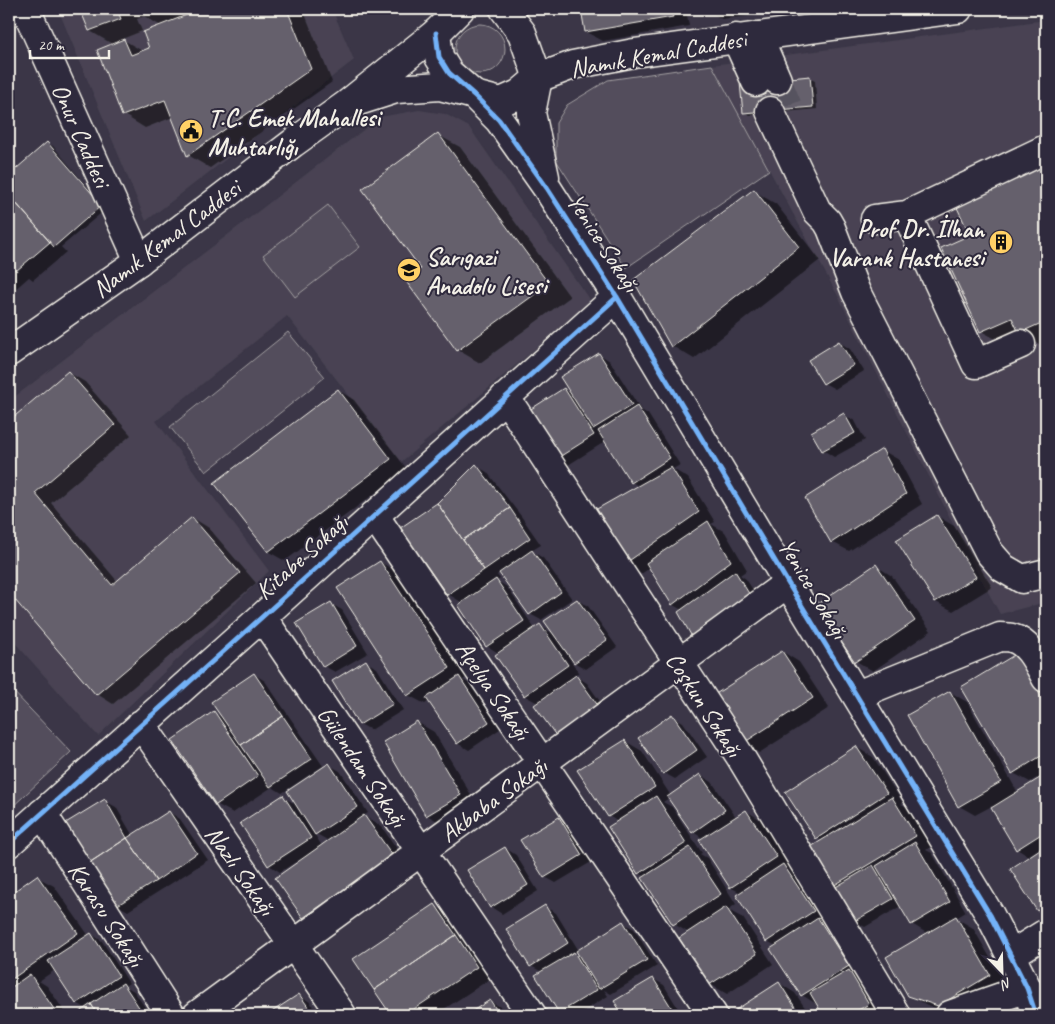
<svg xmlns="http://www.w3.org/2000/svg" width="1055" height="1024" font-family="Caveat,sans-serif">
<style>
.built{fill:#484352}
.green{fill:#534e5c;stroke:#a4a0a2}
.shadow{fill:#0007;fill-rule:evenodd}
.building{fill:#65616c;stroke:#f4f1e8}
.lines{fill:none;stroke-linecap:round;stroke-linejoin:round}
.minor-tunnel{stroke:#57525f;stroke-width:28;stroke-dasharray:28 14;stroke-linecap:butt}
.minor-casing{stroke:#f4f1e8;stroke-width:31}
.major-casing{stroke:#f4f1e8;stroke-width:31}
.minor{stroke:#2f2a3d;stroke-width:28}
.major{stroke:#2f2a3d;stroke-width:28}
.cycleway-casing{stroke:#2f2a3d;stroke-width:8}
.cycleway{stroke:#73b2f8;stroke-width:5}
.labels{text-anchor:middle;stroke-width:4;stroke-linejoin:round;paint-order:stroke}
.street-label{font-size:25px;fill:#f4f1e8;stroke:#2f2a3d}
.poi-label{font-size:25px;font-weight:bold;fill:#f4f1e8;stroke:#2f2a3d;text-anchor:start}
</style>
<rect width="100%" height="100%" fill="#3b3647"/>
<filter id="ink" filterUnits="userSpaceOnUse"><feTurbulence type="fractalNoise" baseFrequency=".02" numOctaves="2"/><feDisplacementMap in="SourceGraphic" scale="10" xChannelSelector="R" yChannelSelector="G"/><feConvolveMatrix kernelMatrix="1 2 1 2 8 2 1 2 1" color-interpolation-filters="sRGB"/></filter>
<g filter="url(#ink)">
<path class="built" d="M58,9H332L354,60L146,221Z
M1046,20V602L1000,614L981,579L838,296L712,65Z
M419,110L445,114L469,127L591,302L401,462L287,316L156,421L269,571L98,736L9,636V401L225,237L380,117Z"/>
<path class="green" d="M455 49a25 25 0 1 1 50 0a25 25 0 1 1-50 0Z
M712,65L769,170L626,268L556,160V123L567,105L608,80Z
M328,205L360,247L295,297L263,255Z
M288,332L325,377L206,472L170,427Z
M9,687L71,752L9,810Z"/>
<path class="shadow" d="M81,9H303L332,82L210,168L188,155L173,117L145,128L124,115L98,51L114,45L90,31ZM144,16L161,26L151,49L144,52L122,39L142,31L137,19Z
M582,9H686L689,26L603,41L586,32Z
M705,9H778H774V13L722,19Z
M809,78L815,81L817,109L750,115L744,112Z
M438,135L460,147L570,297L480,363L458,350Z
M47,143L53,146L106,209L61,247L66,252L33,280L29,277L13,291L16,294L9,300V210L15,204L20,206L9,193V176Z
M1046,157V348L1032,340L1012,348L981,331L972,236Z
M754,191L776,204L820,260L694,359L672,346Z
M839,342L850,349L864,371L835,389L824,383Z
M599,354L610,361L641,410L648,414L680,465L673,469L688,478L715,522L711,524L725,532L747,570L740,575L746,579L764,607L682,610L673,605L650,568L641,574L624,564L640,487L632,482L606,441L565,467L554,460L564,389L572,394Z
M68,372L85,382L131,435L51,503L118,582L193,518L209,528L256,583L113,704L97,694L9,591V423Z
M338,390L354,400L407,469L285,561L269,552L216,483Z
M844,415L855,421L865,440L834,457L823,450Z
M882,450L899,460L922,504L849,551L832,542Z
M476,466L487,472L521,516L541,545L531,551L543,558L572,599L541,620L530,614L500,572L497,575L500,579L497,581L507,587L535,629L540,626L556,635L577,600L588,606L617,647L586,669L570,660L579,672L574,675L587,683L609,714L538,703L525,696L497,656L500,654L487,646L463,603L448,594L402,529L438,504Z
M937,516L954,526L992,587L953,611L936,602L898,540Z
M380,562L397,572L466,678L463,680L470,684L500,729L469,750L457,743L429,701L425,704L408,695Z
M876,566L892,576L931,631L873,671L856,661Z
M331,604L342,610L368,653L335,672L324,666Z
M783,652L799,662L829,708L759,753L743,743Z
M1016,656L1046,688V773L1040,776L1046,779V915L1038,910L1011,870L1041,851L1039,849L1028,856L1017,849L992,806L975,815L959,806L950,692L967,702L1018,793L1038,780L1037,778L1030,782L1013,773Z
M366,662L377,668L403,710L371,730L360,724Z
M254,674L265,681L323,766L282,793L272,787L233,813L216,804L214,713L225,719Z
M672,716L683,722L707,757L675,779L664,773Z
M417,722L434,732L477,805L444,825L427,815L385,742Z
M625,741L642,751L671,796L700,775L712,782L736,817L746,811L763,821L793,867L789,869L800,875L880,1010L871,1015H824L818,1005L802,995L776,946L767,941L741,893L730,887L704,839L693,832L669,798L663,802L672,807L702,853L700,854L707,858L736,904L728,910L743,918L773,964L727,994L710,984L689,933L674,924L646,877L639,873L618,822L609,816Z
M856,747L873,757L903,803L901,804L909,808L932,846L926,850L932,853L966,912L956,918L973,928L1006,985L955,1015L927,1005L909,995L928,934L912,924L901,906L865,927L854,921L837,887L834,885L822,841L817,838Z
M329,765L340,771L368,813L363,816L381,826L409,866L321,927L304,917L300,861L299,860L280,872L269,865L283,797L297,805ZM313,832L329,841L322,846Z
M105,801L116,807L133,836L169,812L180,819L208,860L128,911L117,905Z
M559,818L570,825L593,861L556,883L545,877Z
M505,848L516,855L538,891L502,914L491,907Z
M37,877L54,886L89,936L91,934L102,941L129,983L125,986L134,991L150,1015H77L87,1009L77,1003L55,970L39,981L47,986L67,1015H9V896Z
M435,906L451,915L493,977L435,1015H392L355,959Z
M545,907L556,913L579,951L623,923L634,929L657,966L611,994L604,990L608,996L577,1015H565L560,1012L542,972L531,966ZM577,951L581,958L573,953Z
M653,979L664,985L682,1015H624L616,1001Z
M779,983L795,993L810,1015H734L733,1013Z
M299,995L310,1002L319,1015H269Z
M490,1001L507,1011L510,1015H468Z"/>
<path class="building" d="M80,9H117L121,19L89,31Z
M202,9H287L311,69L187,156L165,100L122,116L97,50L124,39L131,55L149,48L143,32Z
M581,9H671L673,17L585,32Z
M810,76L813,107L743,113L740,83Z
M438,133L549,284L457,351L405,280L421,269L362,189Z
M47,142L102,205L54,247L9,195V175Z
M1046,156V321L1019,333L1012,318L980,332L941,248L970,235L953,199Z
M754,189L799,247L671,347L633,280Z
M15,202L50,242L16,271L13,267L9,271V208Z
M839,341L854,365L823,384L808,360Z
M599,353L632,405L593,429L560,377Z
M68,371L115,425L35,493L112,585L192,517L240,573L96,695L9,593V421Z
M564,388L594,435L553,461L523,414Z
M338,389L391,459L268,552L214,483Z
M637,406L670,458L631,483L598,431Z
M844,413L855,433L822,451L811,432Z
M882,449L906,494L831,543L805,498Z
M476,464L510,508L463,540L437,503Z
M671,467L699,512L623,565L588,514Z
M437,503L484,570L447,595L400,528Z
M510,508L530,538L484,570L463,540Z
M937,515L976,577L935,602L896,540Z
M708,521L731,561L672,605L646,563Z
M532,550L561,592L529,615L499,573Z
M380,561L450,668L407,696L337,588Z
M876,564L915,621L855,662L816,605Z
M735,571L753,600L696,644L678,612Z
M496,579L524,621L486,647L458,605Z
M577,599L607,640L574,663L544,621Z
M331,602L357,646L323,667L296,623Z
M540,624L568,665L524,696L495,655Z
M782,651L813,698L742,744L711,697Z
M1016,654L1046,705V753L1012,774L961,687Z
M366,660L393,704L359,725L332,681Z
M254,673L283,716L241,745L211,702Z
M576,675L599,707L557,737L534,705Z
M459,676L489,722L457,744L426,698Z
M950,691L1001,782L958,807L907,715Z
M214,711L258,776L216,805L172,740Z
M672,714L697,750L663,774L638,738Z
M283,716L312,759L270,787L241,745Z
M417,721L461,795L426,816L383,742Z
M625,740L655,787L608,817L577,770Z
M856,746L887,793L816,839L785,792Z
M329,763L358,807L315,835L287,791Z
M700,774L725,810L692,833L667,797Z
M1043,776L1046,782V831L1016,850L991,808Z
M283,795L311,838L268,866L240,823Z
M656,796L686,843L638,874L608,827Z
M892,797L916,836L833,886L809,848Z
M105,799L127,838L89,863L64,824Z
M746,810L777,857L730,888L699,840Z
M169,811L197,853L156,881L127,838Z
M364,815L393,856L303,918L275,878Z
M559,817L582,855L544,878L520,840Z
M127,838L156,881L116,906L89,863Z
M915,842L950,902L911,925L876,866Z
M1046,845V905L1037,911L1010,869Z
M505,847L528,885L490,908L467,870Z
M690,847L721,894L673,925L642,878Z
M783,864L814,911L766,942L736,895Z
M873,865L893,899L853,922L834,888Z
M37,875L78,933L9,981V895Z
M435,904L456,935L374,990L353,959Z
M545,905L568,943L530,967L506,929Z
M726,907L757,954L709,985L679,938Z
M956,916L990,975L938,1006L908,996L886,957Z
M818,918L849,966L801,996L770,949Z
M623,921L647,960L599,989L576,951Z
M91,933L119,976L76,1004L48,961Z
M456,935L477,967L405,1015H391L374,990Z
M574,952L597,990L559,1013L535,975Z
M849,970L869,1004L850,1015H823L810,993Z
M30,974L58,1015H9V989Z
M653,978L676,1015H623L614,1001Z
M779,982L800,1015H733L731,1013Z
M123,983L144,1015H98L91,1004Z
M299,994L314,1015H267Z
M490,1000L500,1015H466Z
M91,1004L98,1015H75Z"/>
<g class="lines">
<path class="minor-tunnel" d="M777,80L789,109"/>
<g class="minor-casing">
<path id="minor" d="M26,9L139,261
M504,9L522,33L538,78L531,113L545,177
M436,33L439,57L449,73L474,95L499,120L547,188L617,297L788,583L990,915L1027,988L1036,1015
M758,36L777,80
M736,38L756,82
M770,111L817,211L827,221L831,228L856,292L989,552L1003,568L1022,579L1046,573
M907,215L976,364L1021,344
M875,219L907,215L1046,149
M504,398L514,410L740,756L896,1015
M374,515L713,1015
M262,617L532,1015
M857,695L1000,637C1004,637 1009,637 1012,638C1030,643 1038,664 1046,678
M141,724L342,1015
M42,813L171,1015
M9,843L262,617L617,297
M1011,955L1046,933
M197,1015L788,583
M950,1015L1027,988"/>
</g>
<g class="major-casing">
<path id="major" d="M346,105L396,89L440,86L501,102L519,94L538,78L573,65L634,53L958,9
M9,352L139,261L293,143L346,105L436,33L460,9"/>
</g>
<use href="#minor" class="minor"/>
<use href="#major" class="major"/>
<g class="cycleway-casing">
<path id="cycleway" d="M436,33L439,57L449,73L474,95L499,120L547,188L617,297L788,583L990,915L1027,988L1036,1015
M9,843L262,617L617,297"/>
</g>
<use href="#cycleway" class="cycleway"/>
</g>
</g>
<defs>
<g id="civic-disc" transform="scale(1.25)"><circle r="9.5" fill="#ffd166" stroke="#2f2a3d"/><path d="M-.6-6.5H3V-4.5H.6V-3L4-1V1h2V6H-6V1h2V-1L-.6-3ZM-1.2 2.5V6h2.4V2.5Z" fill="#111"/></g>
<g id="building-disc" transform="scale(1.25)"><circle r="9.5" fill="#ffd166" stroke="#2f2a3d"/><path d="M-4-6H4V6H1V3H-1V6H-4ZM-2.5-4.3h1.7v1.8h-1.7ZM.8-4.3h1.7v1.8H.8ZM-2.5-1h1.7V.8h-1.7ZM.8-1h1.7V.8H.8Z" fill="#111"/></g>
<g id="school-disc" transform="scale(1.25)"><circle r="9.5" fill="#ffd166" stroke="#2f2a3d"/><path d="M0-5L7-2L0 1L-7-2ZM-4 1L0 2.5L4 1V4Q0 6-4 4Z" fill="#111"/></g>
</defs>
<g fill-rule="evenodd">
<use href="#civic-disc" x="191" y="131"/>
<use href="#building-disc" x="1001" y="242"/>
<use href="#school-disc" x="409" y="270"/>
</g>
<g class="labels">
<g class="street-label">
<text transform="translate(658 53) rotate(-10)" y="9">Namık Kemal Caddesi</text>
<text transform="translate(82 135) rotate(66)" y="9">Onur Caddesi</text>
<text transform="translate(166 238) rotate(-37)" y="9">Namık Kemal Caddesi</text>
<text transform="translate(604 242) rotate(57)" y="9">Yenice Sokağı</text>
<text transform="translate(301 556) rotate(-42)" y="9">Kitabe Sokağı</text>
<text transform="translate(814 588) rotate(59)" y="9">Yenice Sokağı</text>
<text transform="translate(494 690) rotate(56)" y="9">Açelya Sokağı</text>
<text transform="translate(705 704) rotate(57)" y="9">Coşkun Sokağı</text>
<text transform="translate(363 766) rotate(56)" y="9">Gülendam Sokağı</text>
<text transform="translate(493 799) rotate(-36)" y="9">Akbaba Sokağı</text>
<text transform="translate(241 870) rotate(55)" y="9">Nazlı Sokağı</text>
<text transform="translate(107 914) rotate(57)" y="9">Karasu Sokağı</text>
</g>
<g class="poi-label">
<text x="208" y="126">T.C. Emek Mahallesi<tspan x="208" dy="29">Muhtarlığı</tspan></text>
<text x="984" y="237" text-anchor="end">Prof Dr. İlhan<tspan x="984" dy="29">Varank Hastanesi</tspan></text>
<text x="426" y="265">Sarıgazi<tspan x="426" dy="29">Anadolu Lisesi</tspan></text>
</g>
</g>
<rect width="1055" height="1024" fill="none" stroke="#2f2a3d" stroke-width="30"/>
<rect x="15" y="15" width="1025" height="994" fill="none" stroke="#f4f1e8" stroke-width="2" filter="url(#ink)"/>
<g transform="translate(1002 972) rotate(157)" stroke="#2f2a3d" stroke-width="4" paint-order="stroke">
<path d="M0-4L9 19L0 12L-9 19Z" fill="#f4f1e8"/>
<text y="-8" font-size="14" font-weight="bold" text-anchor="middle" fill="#f4f1e8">N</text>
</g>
<path d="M30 50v8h79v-8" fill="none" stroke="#f4f1e8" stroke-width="2.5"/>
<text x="38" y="50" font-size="15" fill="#f4f1e8" stroke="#2f2a3d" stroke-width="4" paint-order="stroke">20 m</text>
</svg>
